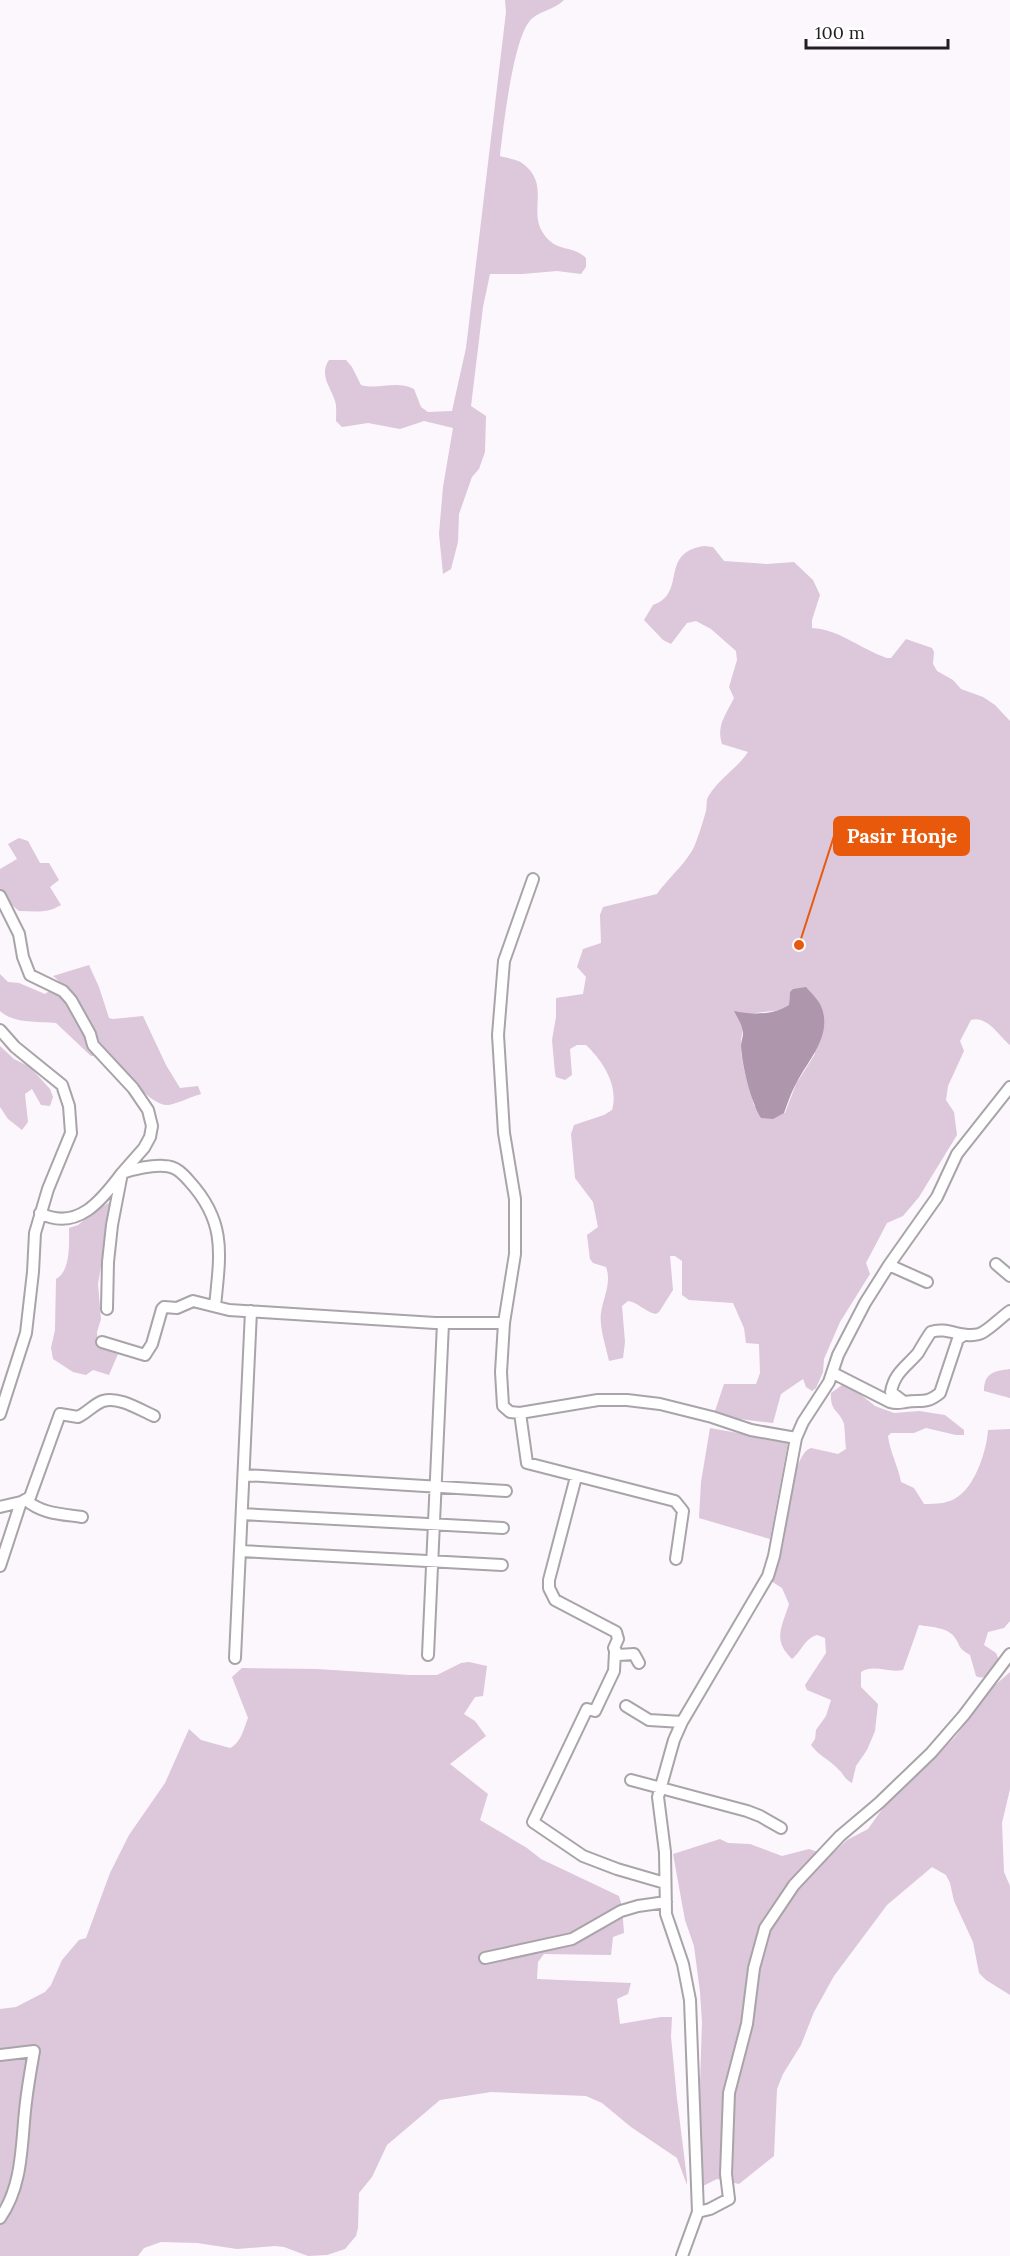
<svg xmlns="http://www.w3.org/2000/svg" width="1010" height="2256" font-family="Lora,serif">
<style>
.green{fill:#dcc7db;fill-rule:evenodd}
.water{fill:#ae96ac}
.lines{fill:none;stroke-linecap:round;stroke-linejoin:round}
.street-casing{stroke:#a8a4a8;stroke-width:14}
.street{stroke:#fff;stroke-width:10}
.leader{fill:none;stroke:#e8590c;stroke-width:2}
.callout-dot{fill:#e8590c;stroke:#fff;stroke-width:2}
.callout{fill:#e8590c;stroke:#e8590c;stroke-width:2}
.callout-label{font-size:20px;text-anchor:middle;font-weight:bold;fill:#fff}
</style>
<rect width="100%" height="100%" fill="#fcf7fc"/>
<path class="green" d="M505,0H564C555,10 537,11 529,22C513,42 503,128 500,156C506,158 516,159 522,163C551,184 528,210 543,233C557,254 572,244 586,258V267L581,274L557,271L522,274H490L483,307L471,406L486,416L485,452L479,469L472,477L459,514L458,542L451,569L443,574L439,534L443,487L453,428L424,421L400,429L368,423L342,427L336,421C336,415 337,407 335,401C330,386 319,375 329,360H346L352,367L361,385C378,390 396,380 414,389L421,407L428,412L452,411L466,348L506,12Z
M704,546L713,547L724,561L767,564L794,562L813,580L820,595L812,620V628C839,629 862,650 887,658H891L906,639L932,648L934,652L933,664L937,671L953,680L961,689L983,697L995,705L1010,721V1045C999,1036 987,1015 971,1020L960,1041L964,1051L948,1086L946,1100L954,1112L957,1135L919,1197L903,1216L887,1223L866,1263L870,1274L840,1322L824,1359L823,1372L816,1388L812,1391L806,1387L803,1379L781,1394L773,1423L739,1419L715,1411L724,1384H756L760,1373L759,1344L746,1343L744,1328L733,1303L689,1300L682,1295V1261L675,1256H670L673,1290L659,1312L656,1314C645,1312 638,1302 628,1301L622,1306L625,1342L623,1358L609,1361C606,1347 599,1327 601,1313C603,1298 612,1283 606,1267L593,1263L590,1259L587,1235L598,1227L593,1202L575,1178L571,1134L574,1125L604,1115L612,1110C619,1086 603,1061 586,1045H577L570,1049L572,1075L565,1080L556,1077L555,1073L552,1040L556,1017V998L583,994L586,977L577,967L583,949L601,943L600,915L603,907L657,894C669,877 690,860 696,842C700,832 703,821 706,811C707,806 706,801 708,797C718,779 737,769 748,752L722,744C716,725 726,715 734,698L729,687L737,660L736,651L711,629L696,621L687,623L671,644L663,640L644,620L653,605C688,593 658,553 704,546ZM790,992L815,1054L796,1084L785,1113L754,1106C750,1086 740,1065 741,1043C741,1034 745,1024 747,1014L781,1010L789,1006Z
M19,838L28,841L40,863H49L59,880L50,887L61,905C47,914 34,911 19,911L8,902L0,904V869L17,859L8,844Z
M89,965L99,987L109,1018L113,1019L143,1016L166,1065L180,1088L198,1086L201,1094C190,1097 179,1103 169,1105C150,1107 122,1068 111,1055L91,1056L56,1023C38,1021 14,1024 0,1011V974L8,982L19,983L45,994L61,983L53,976Z
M0,1046L14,1059L30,1067L50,1089L53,1097L50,1106L41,1105L32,1089L25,1094L28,1122L22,1130L8,1119L0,1107Z
M112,1201L98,1284L101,1319L97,1332L98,1345L118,1354L109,1375L93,1370L86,1375L73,1372L53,1359L51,1348L55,1330L56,1279C71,1271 69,1243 69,1228L78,1225L96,1210Z
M1010,1369V1398L984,1391C984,1373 994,1371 1010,1369Z
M842,1385L850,1386L875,1406L894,1413L919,1411L945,1415L964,1430V1435H956L926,1428L914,1433H891L888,1436C890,1452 898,1466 901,1482L914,1488L924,1504C936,1504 950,1504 960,1495C976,1483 987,1449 988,1430L1010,1429V1621L1004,1628L988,1632L984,1645L996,1653L999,1660C993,1669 988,1682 976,1676L970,1655C957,1647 962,1648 955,1638C949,1627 929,1627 919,1625L903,1670C887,1673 874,1664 861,1672V1687L878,1704L875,1731L867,1750L856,1766L852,1783C844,1779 844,1774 838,1769C830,1760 819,1756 811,1745L815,1739L816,1730L826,1716L831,1700L807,1690L805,1685L826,1653L825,1638L817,1635C804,1639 802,1651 792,1659C772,1640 782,1627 789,1604L782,1588L771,1581C775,1570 780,1557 783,1545C787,1526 791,1454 811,1448L838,1454L846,1449C845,1441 845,1432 844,1424C840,1410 830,1413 831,1393Z
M710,1428L788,1442L770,1539L699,1518L701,1482Z
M469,1662L487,1666L483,1696L475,1697L464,1714L475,1721L486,1736L450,1764L488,1794L480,1820L527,1848L541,1859L619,1896L622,1906L624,1933L613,1937L611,1955L544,1954L538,1962L537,1979L631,1983L628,1994L617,1999L620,2024L661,2017H672L671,2037L677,2099L687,2179V2185L677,2158L631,2127L602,2103L586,2096L491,2092L440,2100L387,2145L372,2177L359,2193L358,2228L356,2236L345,2249L327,2255L308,2256L284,2247L275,2246L237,2249L197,2243L161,2242L144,2248L138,2256H0V2009L16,2007L45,1992L51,1985L62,1960L79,1940L86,1938L110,1873L129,1835L165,1783L189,1729L201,1740L230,1748C241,1743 244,1728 248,1718L232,1677L242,1668L317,1669L410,1675H437L461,1663Z
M1010,1672V1789L1002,1823L1004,1872L1010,1886V1995L986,1980L979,1973L973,1942L954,1901L950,1883L946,1875L932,1867L887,1905L834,1976L814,2012L801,2045L783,2074L777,2089L774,2156L739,2184L717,2179L703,2186L699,2114L702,2022L700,1992L694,1946L685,1920L673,1854L720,1839L728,1843L750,1844L782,1856L809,1849L830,1856L847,1840L868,1829L883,1808L955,1737L994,1686Z"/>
<path class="water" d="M806,987C811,993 818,999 821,1006C833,1035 809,1059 797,1082C791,1092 788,1103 784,1113L773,1119L761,1118C751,1102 742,1066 741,1046C741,1042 743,1037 743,1033C743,1026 737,1017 734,1011C751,1015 774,1015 789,1005L790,992L793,989Z"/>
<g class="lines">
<g class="street-casing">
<path id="street" d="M533,879L504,961L498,1035L504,1133L515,1199V1254L504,1323L501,1372L503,1406L510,1412L520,1413L598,1400H627L660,1404L712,1417L751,1430L796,1438
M0,896L19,934L23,957L30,975L63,991L71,1000L90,1034L93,1045L133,1088L148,1110L152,1126L150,1137L144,1148L122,1173L112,1225L108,1262L107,1309
M0,1030L15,1047L62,1085L69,1106L71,1133L48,1189L35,1233L33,1272L26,1333L0,1414
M40,1213C77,1232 102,1200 122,1173C135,1169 150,1165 164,1166C176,1166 183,1174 190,1182C227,1223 220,1255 215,1306
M996,1264L1010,1276
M889,1265L927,1282
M102,1342L145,1355L152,1344L162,1309L164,1307L177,1308L193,1301L229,1310L435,1323H504
M833,1373L890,1402C897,1404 899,1403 905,1402C921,1399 925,1405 940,1393L958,1339L964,1335
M904,1402L891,1392C894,1373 907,1366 918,1353C922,1346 926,1339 931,1332C947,1326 962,1339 979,1334C987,1332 1001,1317 1010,1311
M520,1413L527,1463L675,1501L683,1511L676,1559
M244,1475L506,1491
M576,1477L549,1580V1588L555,1600L616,1632L618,1639L614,1648L618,1655L634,1654L639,1663
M26,1500C42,1514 62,1514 82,1517
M0,1507L21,1502L30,1497L60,1414L78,1417C87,1413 94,1404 103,1401C119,1396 140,1410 154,1416
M242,1514L503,1528
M240,1551L502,1565
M0,1566L21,1502
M615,1652L614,1671L595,1711L587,1709L533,1822L583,1856L617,1869L665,1883
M428,1655L443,1323
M235,1658L251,1311
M626,1706L649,1720L682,1722
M631,1780L747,1811L760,1816L781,1828
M485,1958L572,1939L621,1911L638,1906L666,1902
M0,2055L34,2051C31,2068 28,2085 26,2102C21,2141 24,2184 0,2218
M698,2212L710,2209L729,2199L726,2174L729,2093L747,2024L754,1968L765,1928L794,1885L840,1836L879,1803L931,1753L964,1715L1010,1654
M682,2256L698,2212L690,2000L683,1964L666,1914L665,1852L658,1797L674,1740L682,1722L768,1576L774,1556L796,1438L803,1422L829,1382L838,1355L865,1303L889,1265L937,1197L957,1154L1010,1087"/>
</g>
<use href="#street" class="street"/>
</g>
<path class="leader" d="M799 945L834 836"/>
<circle class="callout-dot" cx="799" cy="945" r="6"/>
<rect class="callout" x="834" y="817" width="135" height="38" rx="6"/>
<g class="callout-label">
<text x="902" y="843">Pasir Honje</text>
</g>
<path d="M806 39v9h142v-9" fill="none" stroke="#211f21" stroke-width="3"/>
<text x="815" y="39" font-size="18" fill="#211f21" stroke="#ffffff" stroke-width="4.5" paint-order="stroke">100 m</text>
</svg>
